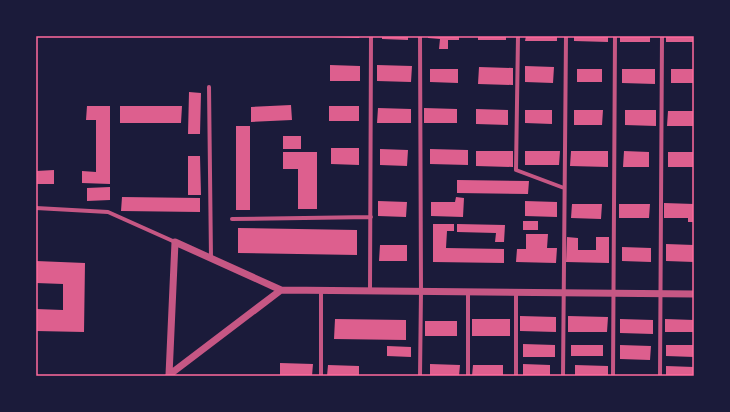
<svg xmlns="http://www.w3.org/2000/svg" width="730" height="412" font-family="'Fira Sans',sans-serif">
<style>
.building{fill:#dd5f8e}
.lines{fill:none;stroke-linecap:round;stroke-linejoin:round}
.minor{stroke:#c65784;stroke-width:4}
.tertiary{stroke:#c65784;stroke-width:7}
.neatline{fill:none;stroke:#ff6b9d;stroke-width:1.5}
</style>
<rect width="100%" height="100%" fill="#1b1b3a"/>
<path class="building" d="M333,36H360L359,38L333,37Z
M382,36H408V40L382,39Z
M428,36H459V40H448V49H439L440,39L428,38Z
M478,36H506V40H478Z
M526,36H557V41H525Z
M574,36H608V42L574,41Z
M620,36H650V42H620Z
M666,36H694V42H666Z
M330,65L360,66V81H330Z
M377,65L412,66L411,82L377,81Z
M525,66L554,67L553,83L525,82Z
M479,67L513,68V85L478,84Z
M430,69H458V83L430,82Z
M577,69H602V82H577Z
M622,69H655V84L622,83Z
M671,69H694V83H671Z
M189,92L201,93L200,134H188Z
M291,105L292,120L251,122V107Z
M87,106H110V184L82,183V171L96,172V120H86Z
M120,106H182L181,123H120Z
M329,106H359V121H329Z
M378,108L411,109V123H377Z
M424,108L457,109V123H424Z
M476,109L508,110V125L476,124Z
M525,110H552V124L525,123Z
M574,110H603L602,125H574Z
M625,110H656V126L625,125Z
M668,111H694V126H667Z
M236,126H250V210H236Z
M283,136H301V149H283Z
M331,148H359V165L331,164Z
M380,149L408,150L407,166L380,165Z
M430,149L468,150V165L430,164Z
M476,151H513V167L476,166Z
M525,151H560L559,165H525Z
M571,151H608V167L570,166Z
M624,151L649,152V167H623Z
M283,152H317V209H298V169H283Z
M668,152H694V167H668Z
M188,156H200L201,195H188Z
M54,170V184H36V171Z
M457,180L529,181L528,194L457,193Z
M110,187V200L87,201V188Z
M122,197L200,198V212L121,211Z
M456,197L464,198L463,217L431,216V202H455Z
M378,201L407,202L406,217L378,216Z
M525,201L557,202V217L525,216Z
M664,203L694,204V222H688V218H664Z
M572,204H602L601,219L571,218Z
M619,204H650L649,218H619Z
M523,221H538V230H523Z
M433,224H454V231H447L446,248L504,249V263L433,262Z
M457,224L505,225L504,242H495L496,233L457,232Z
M238,228L357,230V255L238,253Z
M526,234H548L547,248H557L556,263L516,262L517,249H526Z
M567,237L578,238V250H596V237H609V263L566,262Z
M666,244L694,245V262L666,261Z
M380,245H407V261H379Z
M622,247L651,248V262L622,261Z
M36,261L85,263L84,332L36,331V309L63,310V284L36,283Z
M520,316L556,317V332L520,331Z
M568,316L608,317L607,332H568Z
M335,319L406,320V340L334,339Z
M472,319H510V336H472Z
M620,319L653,320V334L620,333Z
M665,319L694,320V332H665Z
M425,321H457V336H425Z
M523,344L555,345V357H523Z
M571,345H603V356H571Z
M620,345L651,346L650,360L620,359Z
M666,345H694V357L666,356Z
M387,346L411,347V357L387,356Z
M280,363L313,364L312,376H280Z
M430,364L460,365L459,376H430Z
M523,364L550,365V376H523Z
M328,365L359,366V376H327Z
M473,365H503V376H472Z
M575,365L608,366V376H575Z
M666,366L694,367V376H666Z"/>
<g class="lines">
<path class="minor" d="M420,36L421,291L420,376
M518,36L516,170L564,188
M209,87L211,258
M36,208L108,212L175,242
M232,219L371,217
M370,290L371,36
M321,376V290
M468,376V291
M516,376V292
M563,376L566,36
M613,376L615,36
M660,376L662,36"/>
<path class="tertiary" d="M169,375L281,290L694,294
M169,375L175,242L281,290"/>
</g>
<rect width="730" height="412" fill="none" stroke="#1b1b3a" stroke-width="74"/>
<rect x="37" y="37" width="656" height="338" class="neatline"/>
</svg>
